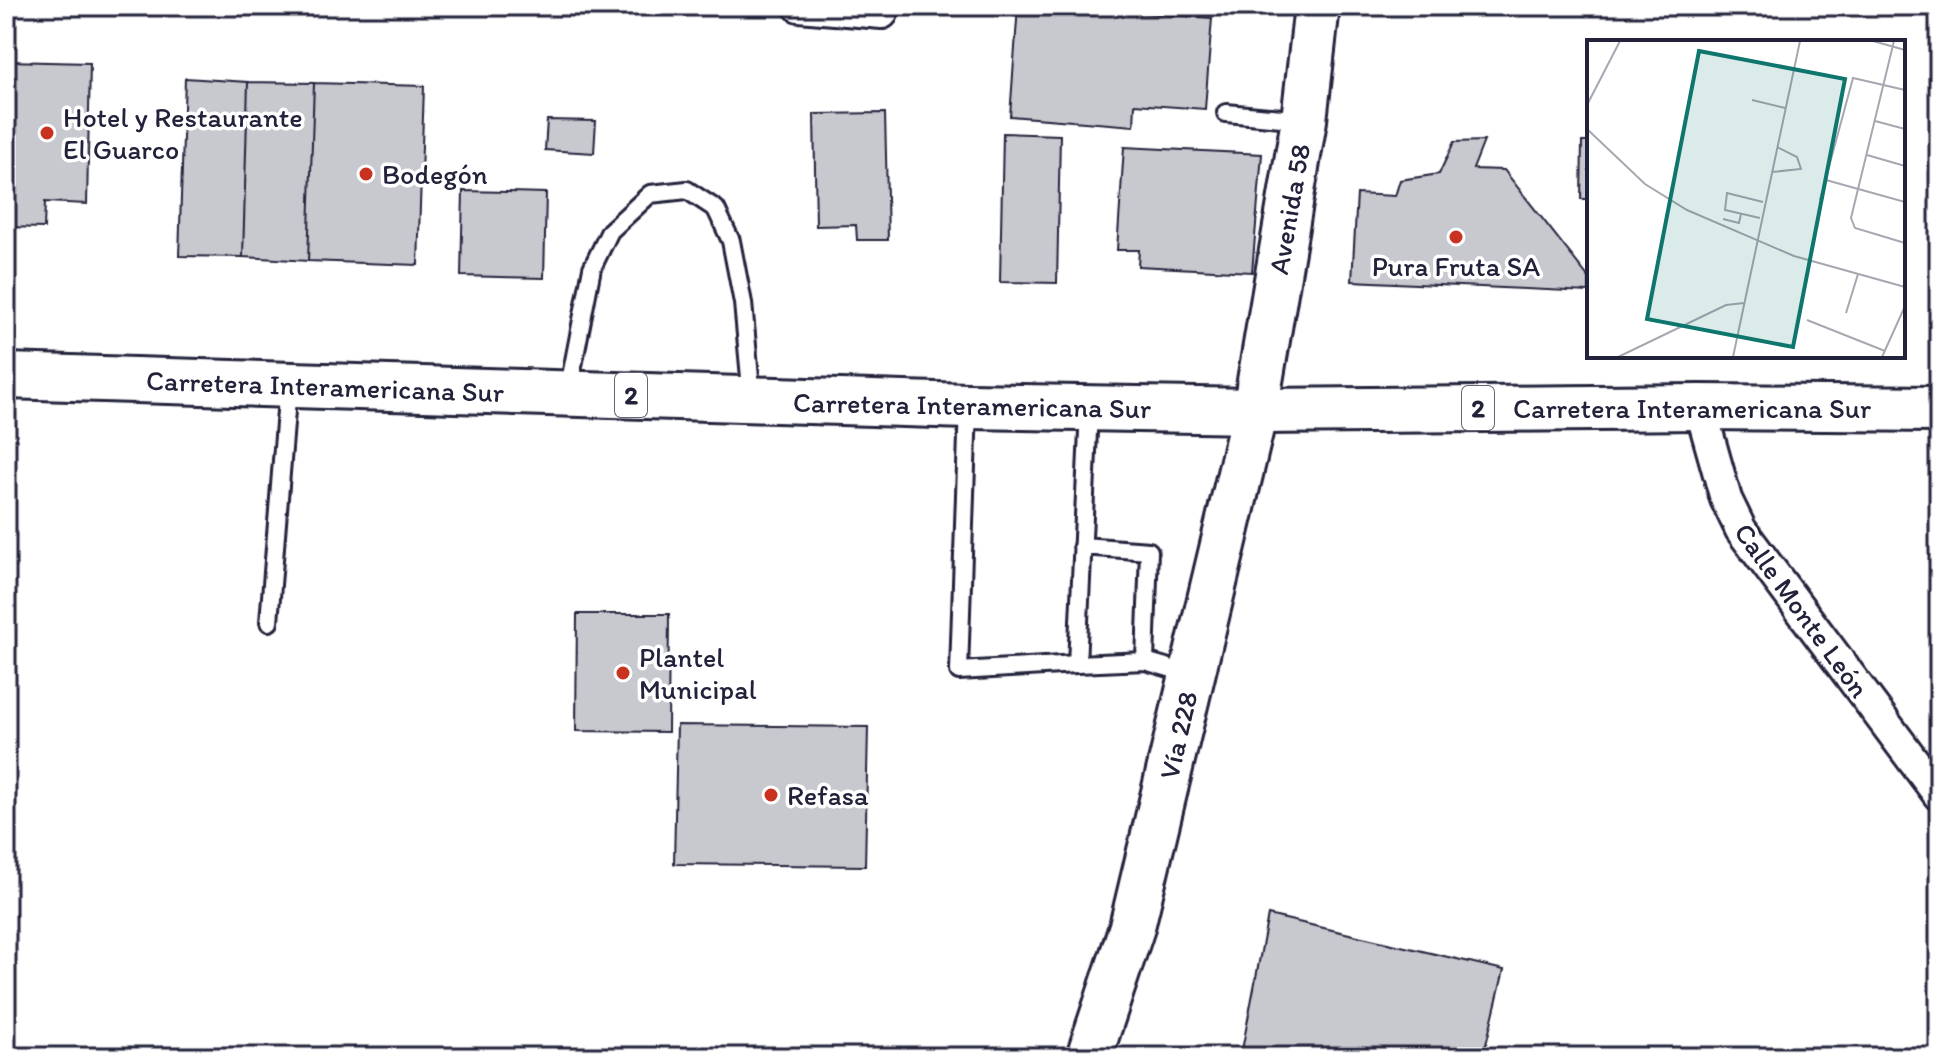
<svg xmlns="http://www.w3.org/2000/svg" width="1945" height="1063" font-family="Itim,sans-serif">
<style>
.building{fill:#c8c8cf;stroke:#22223b;stroke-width:2}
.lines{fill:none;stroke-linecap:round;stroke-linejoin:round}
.service-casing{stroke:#22223b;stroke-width:22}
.minor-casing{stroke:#22223b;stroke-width:36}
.secondary-casing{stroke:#22223b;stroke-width:50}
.trunk-casing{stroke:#22223b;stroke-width:50}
.service{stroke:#fff;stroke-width:16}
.minor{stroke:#fff;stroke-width:30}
.secondary{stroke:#fff;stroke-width:44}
.trunk{stroke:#fff;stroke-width:44}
.poi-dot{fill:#c8321e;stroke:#fff;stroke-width:3}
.labels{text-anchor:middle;stroke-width:7;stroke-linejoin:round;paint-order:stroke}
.shield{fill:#fff;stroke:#646476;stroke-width:2}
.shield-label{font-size:26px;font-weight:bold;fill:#22223b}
.poi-label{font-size:28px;fill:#22223b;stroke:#fff;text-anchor:start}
.street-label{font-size:28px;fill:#22223b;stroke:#fff}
.inset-road{fill:none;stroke:#a7a7b1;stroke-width:2}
.view{fill:#0f766e;fill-opacity:0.15;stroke:#0f766e;stroke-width:4}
.inset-edge{fill:none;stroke:#22223b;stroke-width:4}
</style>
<rect width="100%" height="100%" fill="#fff"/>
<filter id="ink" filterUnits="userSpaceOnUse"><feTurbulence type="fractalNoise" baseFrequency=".0125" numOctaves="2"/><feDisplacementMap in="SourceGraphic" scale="16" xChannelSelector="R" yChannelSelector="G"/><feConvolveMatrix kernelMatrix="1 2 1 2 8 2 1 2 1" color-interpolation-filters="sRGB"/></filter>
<g filter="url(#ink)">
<path class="building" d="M1018,6H1052L1212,18L1205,109L1135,104L1134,126L1010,116Z
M6,61L90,63L87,204L45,202L44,228L6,227Z
M185,78L248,82L243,257L179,256Z
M248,82L314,83L308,261L243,257Z
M314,83L424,86L418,265L308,261Z
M885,113L888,240H857L856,225L816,226L814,114Z
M547,120L596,121L594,153L545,150Z
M1003,133L1060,135L1057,283L1000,282Z
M1484,141L1473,169L1504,170L1589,278V292L1352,281L1357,194L1395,196L1400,180L1439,174L1454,142Z
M1582,142H1589V199H1581Z
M1124,147L1262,154L1252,272L1138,266L1139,250H1117Z
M463,191L546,193L544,278L461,276Z
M577,614H669L668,732L576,731Z
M677,725L868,727L865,866L674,864Z
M1268,915L1504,970L1483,1057H1272L1242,1050Z"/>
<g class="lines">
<g class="service-casing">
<path id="service" d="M1226,113L1304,120
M568,392L592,268L610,231L650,194L687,190L716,209L731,241L743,303L752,399
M968,407L959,671L1077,664L1089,410
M1082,546L1149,551L1145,661
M269,622L288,386
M1077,664L1145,661L1190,674"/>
</g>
<g class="minor-casing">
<path id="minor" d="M799,6L882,13
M1700,407L1726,499L1741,530L1939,795"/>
</g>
<g class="secondary-casing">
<path id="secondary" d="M1089,1057L1132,927L1255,411L1304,120L1317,6"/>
</g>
<g class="trunk-casing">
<path id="trunk" d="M6,376L968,406L1255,411L1700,407L1939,409"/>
</g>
<use href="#service" class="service"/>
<use href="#minor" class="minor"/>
<use href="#secondary" class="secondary"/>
<use href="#trunk" class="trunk"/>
</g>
</g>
<g class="poi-dot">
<circle cx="47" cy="133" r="8"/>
<circle cx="366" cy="174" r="8"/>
<circle cx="1456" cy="237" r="8"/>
<circle cx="623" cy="673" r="8"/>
<circle cx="771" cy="795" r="8"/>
</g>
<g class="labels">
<g class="shield">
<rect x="615" y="373" width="32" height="44" rx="6"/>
<rect x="1462" y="386" width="32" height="44" rx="6"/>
</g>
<g class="shield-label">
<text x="631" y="404">2</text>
<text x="1478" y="417">2</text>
</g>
<g class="poi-label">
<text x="63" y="127">Hotel y Restaurante<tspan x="63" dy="32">El Guarco</tspan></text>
<text x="382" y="184">Bodegón</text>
<text x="1456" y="276" text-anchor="middle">Pura Fruta SA</text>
<text x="639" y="667">Plantel<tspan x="639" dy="32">Municipal</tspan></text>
<text x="787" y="805">Refasa</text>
</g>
<g class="street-label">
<text transform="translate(1289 209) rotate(-80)" y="10">Avenida 58</text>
<text transform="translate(325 386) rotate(2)" y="10">Carretera Interamericana Sur</text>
<text transform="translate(972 405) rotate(1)" y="10">Carretera Interamericana Sur</text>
<text x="1692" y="418">Carretera Interamericana Sur</text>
<text transform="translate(1802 610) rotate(54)" y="10">Calle Monte León</text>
<text transform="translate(1178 735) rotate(-77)" y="10">Vía 228</text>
</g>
</g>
<g transform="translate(1587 40)">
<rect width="318" height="318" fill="#fff"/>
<path class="inset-road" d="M286,1L318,10M307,1L264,178L268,188L318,203M165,60L198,68M0,65L33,1M288,81L318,89M0,89L58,144L100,170L207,216L318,247M280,115L318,126M185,132L214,129L210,117L190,107M239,140L318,162M233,160L266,38L318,50M173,178L138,170L140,153L176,162M136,179L152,183L154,174M259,273L271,234M220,280L298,311M31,317L139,265L157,263M146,317L213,1M295,317L318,266"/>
<path class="view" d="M112,11L258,39L206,307L60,279Z"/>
<rect width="318" height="318" class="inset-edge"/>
</g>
<rect width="1945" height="1063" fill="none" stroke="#fff" stroke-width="32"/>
<rect x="16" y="16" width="1913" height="1031" fill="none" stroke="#22223b" stroke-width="3" filter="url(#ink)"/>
</svg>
